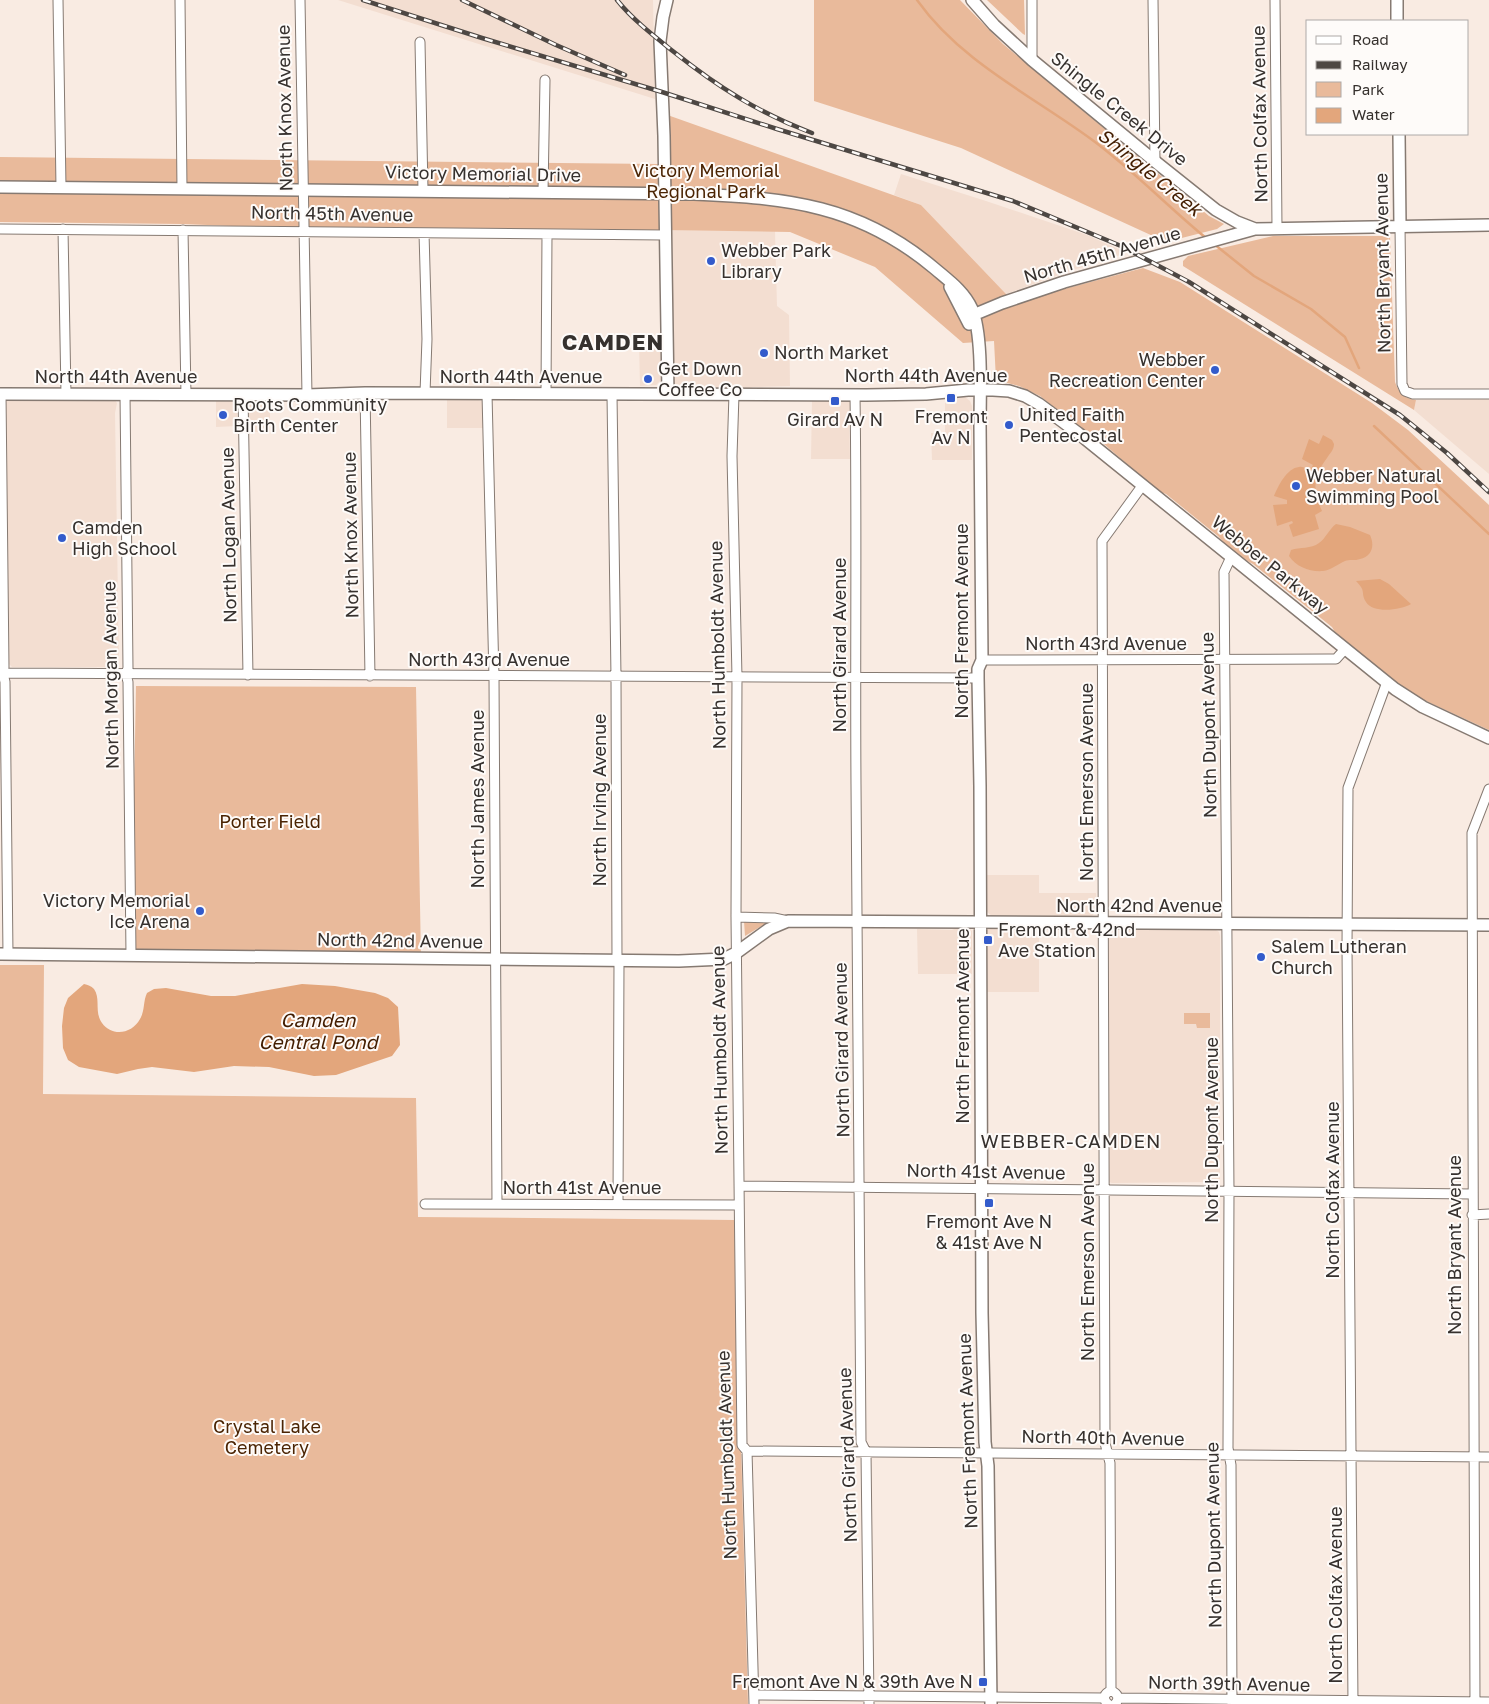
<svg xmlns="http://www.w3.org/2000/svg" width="1489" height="1704" font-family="'Golos Text',sans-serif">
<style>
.built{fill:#f3ded1}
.green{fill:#e9ba9b}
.water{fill:#e3a67c}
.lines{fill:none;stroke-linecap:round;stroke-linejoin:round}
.stream{stroke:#e3a67c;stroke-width:2.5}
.minor-casing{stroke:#867a72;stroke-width:11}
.tertiary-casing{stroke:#867a72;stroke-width:14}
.minor{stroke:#fff;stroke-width:9}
.tertiary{stroke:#fff;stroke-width:11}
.rail-casing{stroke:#4d4743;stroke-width:4.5}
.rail{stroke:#fefbf9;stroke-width:2.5;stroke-dasharray:8;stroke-linecap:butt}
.poi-dot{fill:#335bcb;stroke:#fefbf9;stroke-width:2}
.labels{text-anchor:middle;stroke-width:4;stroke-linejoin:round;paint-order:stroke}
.street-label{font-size:18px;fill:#36312e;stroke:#fefbf9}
.park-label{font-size:18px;fill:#4b2403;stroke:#fefbf9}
.poi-label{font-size:18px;fill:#36312e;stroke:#fefbf9;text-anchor:start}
.water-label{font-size:19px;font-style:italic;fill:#431d00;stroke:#fefbf9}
.neighbourhood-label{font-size:19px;letter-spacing:1px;fill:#36312e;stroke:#fefbf9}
.district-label{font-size:22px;font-weight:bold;letter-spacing:1px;fill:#36312e;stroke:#fefbf9}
</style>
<rect width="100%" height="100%" fill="#f9ebe2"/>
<path class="built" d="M339,0H653L655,99L338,0Z
M901,174L986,201L1087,235L1127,253L1067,272L1006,294L921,205L894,195Z
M671,230L775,231L777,306L789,315L790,386L753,387L746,389L693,386L688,389H682L676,387L672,380Z
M639,341H660L661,380L656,385L640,386Z
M958,396L965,397L970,401L972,406V460H932L931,433H945V399Z
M10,398L22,401H97L105,398L114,399L117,403L115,413L119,664L116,667H12L8,663L5,400Z
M250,399L270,400V432H249L248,402Z
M1489,399V474L1414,410L1416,400Z
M216,400H234L237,401V426L216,427Z
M447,400H478L482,401L484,405L483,428H447Z
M812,400H846L850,402L852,406L849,411L850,459H811Z
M985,875H1039V893H1096L1097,910L1092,916H992L986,911Z
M961,926H967L972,931V974H918L917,929L952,930Z
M988,927H997L1006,929H1039V992H986L984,930Z
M1112,929L1216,930L1219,932L1220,936V1179L1217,1182L1112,1183L1109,1182L1107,1179V931Z"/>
<path class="green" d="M814,0H960L1003,44L1209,216L1224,224L1217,229L1166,242L961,148L814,101Z
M987,0H1024L1025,35L1023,34Z
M659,112L921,205L1006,294L1014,305L1064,289L1143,268L1180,282L1372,403L1408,430L1489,505V730L1413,695L1336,634L1332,627L1253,564C1240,558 1227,547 1218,536L1166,494L1158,491L1097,438L1090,436L1040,396L1019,386L996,380L994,341L963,343L875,267L790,232L663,230L470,233L424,228L304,229L183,224L0,222V157L659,164Z
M1273,236H1390L1395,382C1400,394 1403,398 1416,400L1414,410L1183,266V261L1188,256Z
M136,686L416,687L421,959L131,955Z
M765,920V924L745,936L744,921Z
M0,965H44L43,1094L416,1098L418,1217L735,1220L748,1704H0Z
M1184,1013H1210V1028H1197L1196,1024H1184Z"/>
<path class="water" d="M1323,435L1332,440L1334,444C1334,450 1330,453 1327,458C1312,478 1313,490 1322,511L1315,515L1319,529L1293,537L1289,525L1293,523L1292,521L1277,526L1273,505L1287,504V500L1274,496C1278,486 1287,468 1299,467C1303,466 1307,469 1310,470L1313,465L1302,459L1309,439L1319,444Z
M1336,524L1350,527L1370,535C1375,546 1372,556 1360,559C1355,561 1349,559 1345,561C1338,564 1331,570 1323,571C1310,572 1296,567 1289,556L1291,550C1300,547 1311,549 1319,543C1326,538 1329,529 1336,524Z
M1380,579L1389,584L1411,604C1401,610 1373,614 1366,602C1360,592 1367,592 1356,581Z
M84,984C88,985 91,986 94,989C101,999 94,1012 102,1023C112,1037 132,1034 140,1019C145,1011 143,1001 147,993L154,989L166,988L211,996H235L302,984L335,986L375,993L388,998L398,1007L400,1045L392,1056L336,1075L314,1076L269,1067L234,1066L194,1072L152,1067L138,1069L117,1074L79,1067L68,1060L63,1048L62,1026L64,1008L68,998Z"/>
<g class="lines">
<path class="stream" d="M917,0C961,62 1031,95 1091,139C1132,169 1167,206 1206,238
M1214,244L1254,276L1311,309L1345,337L1359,368
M1374,426L1489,534"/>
<g class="minor-casing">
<path id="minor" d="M58,0L61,187
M180,0L182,189
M300,0L307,395
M1032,0V60
M1153,0L1155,162
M1275,0L1277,228
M420,42L423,191
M543,192L545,80
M1400,226L1402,384L1405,391L1413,394H1489
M0,229L664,235
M63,229L66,394
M183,230L186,395
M424,233L427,339L425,393
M365,393L370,676
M1,394L4,667L3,673L5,682L8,954
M125,394L128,668L126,674L128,682L131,955
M487,394L494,677L497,1204
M546,394L547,234
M734,394L732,456L737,677L736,917L742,1445L747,1451L754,1704
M243,395L248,675
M612,395L616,677L617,961L619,963L618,1204
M855,395C857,524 855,654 856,784C857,1003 860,1223 861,1442L866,1452L869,1704
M1231,557L1224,572L1229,1191L1228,1448L1231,1465L1232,1704
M982,660L1328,659H1336L1345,649
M0,673L978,678
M736,917L774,918L788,921
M739,1186L1472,1194
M425,1204L739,1205
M1472,1215L1489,1214
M747,1451L1489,1457
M1111,1691L1110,1463L1105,1443L1102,541L1142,486
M754,1695L1104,1698
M1118,1698L1489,1702
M1108,1704C1102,1699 1104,1693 1111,1691C1118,1693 1120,1699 1115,1704
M1353,1704L1347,947L1348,788L1387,682
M1475,1704L1472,833L1489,789"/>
</g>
<g class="tertiary-casing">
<path id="tertiary" d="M667,0L663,17L660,41L664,136L668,394
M972,0L994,25L1032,60L1157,163L1216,210L1237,222L1255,229
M1397,0V21
M1399,134L1400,226
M0,187L694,194C788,198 859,205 934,268C948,280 964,291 972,309C983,335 980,395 980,425C981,503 981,582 982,660L978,669V678L980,786L982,1313L985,1442L988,1466L991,1704
M950,287L969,324
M966,318L1002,303L1064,282L1255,229L1489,225
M0,394L307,395L365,393L866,395L926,394L968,390H993L1009,391L1025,396L1039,404L1078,433L1395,689L1423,707L1489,738
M0,954L679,961L724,959L736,953L769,929L788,921L1489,925"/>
</g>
<use href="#minor" class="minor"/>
<use href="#tertiary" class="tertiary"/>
<g class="rail-casing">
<path id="rail" d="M363,0L482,38L662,92L777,129L1013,201L1121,246L1189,282L1400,415L1447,453L1489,492
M462,0L556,45L625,75
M617,0C633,20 654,36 674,52C718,87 759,113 812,133"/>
</g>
<use href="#rail" class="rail"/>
</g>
<g class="poi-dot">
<circle cx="711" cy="261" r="5"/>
<circle cx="764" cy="353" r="5"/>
<circle cx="1215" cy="370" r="5"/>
<circle cx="648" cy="379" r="5"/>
<rect x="946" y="393" width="10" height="10" rx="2.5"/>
<rect x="830" y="396" width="10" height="10" rx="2.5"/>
<circle cx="223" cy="415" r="5"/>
<circle cx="1009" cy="425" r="5"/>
<circle cx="1296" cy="486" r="5"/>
<circle cx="62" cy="538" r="5"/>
<circle cx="200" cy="911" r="5"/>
<rect x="983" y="935" width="10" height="10" rx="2.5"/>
<circle cx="1261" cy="957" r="5"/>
<rect x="984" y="1198" width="10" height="10" rx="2.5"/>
<rect x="978" y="1677" width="10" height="10" rx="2.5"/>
</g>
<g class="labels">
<g class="street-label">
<text transform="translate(285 108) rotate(-91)" y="6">North Knox Avenue</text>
<text transform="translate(1119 109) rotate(39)" y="6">Shingle Creek Drive</text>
<text transform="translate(1260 114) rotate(-91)" y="6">North Colfax Avenue</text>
<text transform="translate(483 174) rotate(1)" y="6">Victory Memorial Drive</text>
<text transform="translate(332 214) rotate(1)" y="6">North 45th Avenue</text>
<text transform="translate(1102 255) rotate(-16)" y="6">North 45th Avenue</text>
<text transform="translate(1383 263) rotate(-91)" y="6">North Bryant Avenue</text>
<text x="926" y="382">North 44th Avenue</text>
<text x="116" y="383">North 44th Avenue</text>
<text x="521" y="383">North 44th Avenue</text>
<text transform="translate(229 535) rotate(-91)" y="6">North Logan Avenue</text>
<text transform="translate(351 535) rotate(-91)" y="6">North Knox Avenue</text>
<text transform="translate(1270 565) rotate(39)" y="6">Webber Parkway</text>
<text transform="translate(962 621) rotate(-90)" y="6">North Fremont Avenue</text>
<text x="1106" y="650">North 43rd Avenue</text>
<text transform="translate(718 645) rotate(-91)" y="6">North Humboldt Avenue</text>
<text transform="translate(840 645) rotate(-90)" y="6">North Girard Avenue</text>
<text x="489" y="666">North 43rd Avenue</text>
<text transform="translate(111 675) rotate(-91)" y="6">North Morgan Avenue</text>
<text transform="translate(1209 725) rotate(-91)" y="6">North Dupont Avenue</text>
<text transform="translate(1087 782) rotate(-90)" y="6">North Emerson Avenue</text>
<text transform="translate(478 799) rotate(-90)" y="6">North James Avenue</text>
<text transform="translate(600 800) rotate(-90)" y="6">North Irving Avenue</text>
<text x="1139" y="912">North 42nd Avenue</text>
<text transform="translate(400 941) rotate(1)" y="6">North 42nd Avenue</text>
<text transform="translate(963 1026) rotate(-90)" y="6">North Fremont Avenue</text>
<text transform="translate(720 1050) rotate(-91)" y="6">North Humboldt Avenue</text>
<text transform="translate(842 1050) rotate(-91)" y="6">North Girard Avenue</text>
<text transform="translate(1212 1130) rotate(-90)" y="6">North Dupont Avenue</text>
<text transform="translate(986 1172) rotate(1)" y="6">North 41st Avenue</text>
<text x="582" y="1194">North 41st Avenue</text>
<text transform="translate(1333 1190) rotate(-90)" y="6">North Colfax Avenue</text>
<text transform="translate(1455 1245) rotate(-90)" y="6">North Bryant Avenue</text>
<text transform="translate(1088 1262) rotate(-90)" y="6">North Emerson Avenue</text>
<text transform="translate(968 1431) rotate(-92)" y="6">North Fremont Avenue</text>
<text transform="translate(1103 1438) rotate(1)" y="6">North 40th Avenue</text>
<text transform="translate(727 1455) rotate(-92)" y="6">North Humboldt Avenue</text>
<text transform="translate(848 1455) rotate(-92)" y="6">North Girard Avenue</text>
<text transform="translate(1214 1535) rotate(-91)" y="6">North Dupont Avenue</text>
<text transform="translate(1336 1595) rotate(-90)" y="6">North Colfax Avenue</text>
<text transform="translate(1229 1684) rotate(1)" y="6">North 39th Avenue</text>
</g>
<g class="park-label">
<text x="706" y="177">Victory Memorial<tspan x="706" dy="21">Regional Park</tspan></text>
<text x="270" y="828">Porter Field</text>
<text x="267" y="1433">Crystal Lake<tspan x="267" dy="21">Cemetery</tspan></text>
</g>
<g class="poi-label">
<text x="721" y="257">Webber Park<tspan x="721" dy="21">Library</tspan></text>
<text x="774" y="359">North Market</text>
<text x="1205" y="366" text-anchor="end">Webber<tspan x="1205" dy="21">Recreation Center</tspan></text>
<text x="658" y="375">Get Down<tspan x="658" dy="21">Coffee Co</tspan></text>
<text x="233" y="411">Roots Community<tspan x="233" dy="21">Birth Center</tspan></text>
<text x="1019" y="421">United Faith<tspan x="1019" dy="21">Pentecostal</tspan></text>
<text x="951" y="423" text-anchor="middle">Fremont<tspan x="951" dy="21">Av N</tspan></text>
<text x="835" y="426" text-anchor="middle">Girard Av N</text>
<text x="1306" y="482">Webber Natural<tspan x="1306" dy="21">Swimming Pool</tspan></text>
<text x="72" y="534">Camden<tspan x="72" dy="21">High School</tspan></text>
<text x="190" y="907" text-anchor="end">Victory Memorial<tspan x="190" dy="21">Ice Arena</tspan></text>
<text x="998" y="936">Fremont &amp; 42nd<tspan x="998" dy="21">Ave Station</tspan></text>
<text x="1271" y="953">Salem Lutheran<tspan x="1271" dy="21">Church</tspan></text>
<text x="989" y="1228" text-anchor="middle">Fremont Ave N<tspan x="989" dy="21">&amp; 41st Ave N</tspan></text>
<text x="973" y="1688" text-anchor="end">Fremont Ave N &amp; 39th Ave N</text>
</g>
<g class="water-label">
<text transform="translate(1150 172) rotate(39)" y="7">Shingle Creek</text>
<text x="318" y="1027">Camden<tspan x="318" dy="22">Central Pond</tspan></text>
</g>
<g class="neighbourhood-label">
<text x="1071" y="1148">WEBBER-CAMDEN</text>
</g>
<g class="district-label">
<text x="613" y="350">CAMDEN</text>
</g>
</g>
<rect x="1306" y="20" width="162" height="115" fill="#fefbf9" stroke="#aeaaa8"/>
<rect x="1316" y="36" width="25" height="8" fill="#ffffff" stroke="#aeaaa8"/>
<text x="1352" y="45" font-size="15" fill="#36312e">Road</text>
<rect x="1316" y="61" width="25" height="8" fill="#4d4743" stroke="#aeaaa8"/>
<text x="1352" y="70" font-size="15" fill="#36312e">Railway</text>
<rect x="1316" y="82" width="25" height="15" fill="#e9ba9b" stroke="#aeaaa8"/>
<text x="1352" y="95" font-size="15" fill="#36312e">Park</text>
<rect x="1316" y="108" width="25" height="15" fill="#e3a67c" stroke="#aeaaa8"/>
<text x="1352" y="120" font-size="15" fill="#36312e">Water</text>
</svg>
